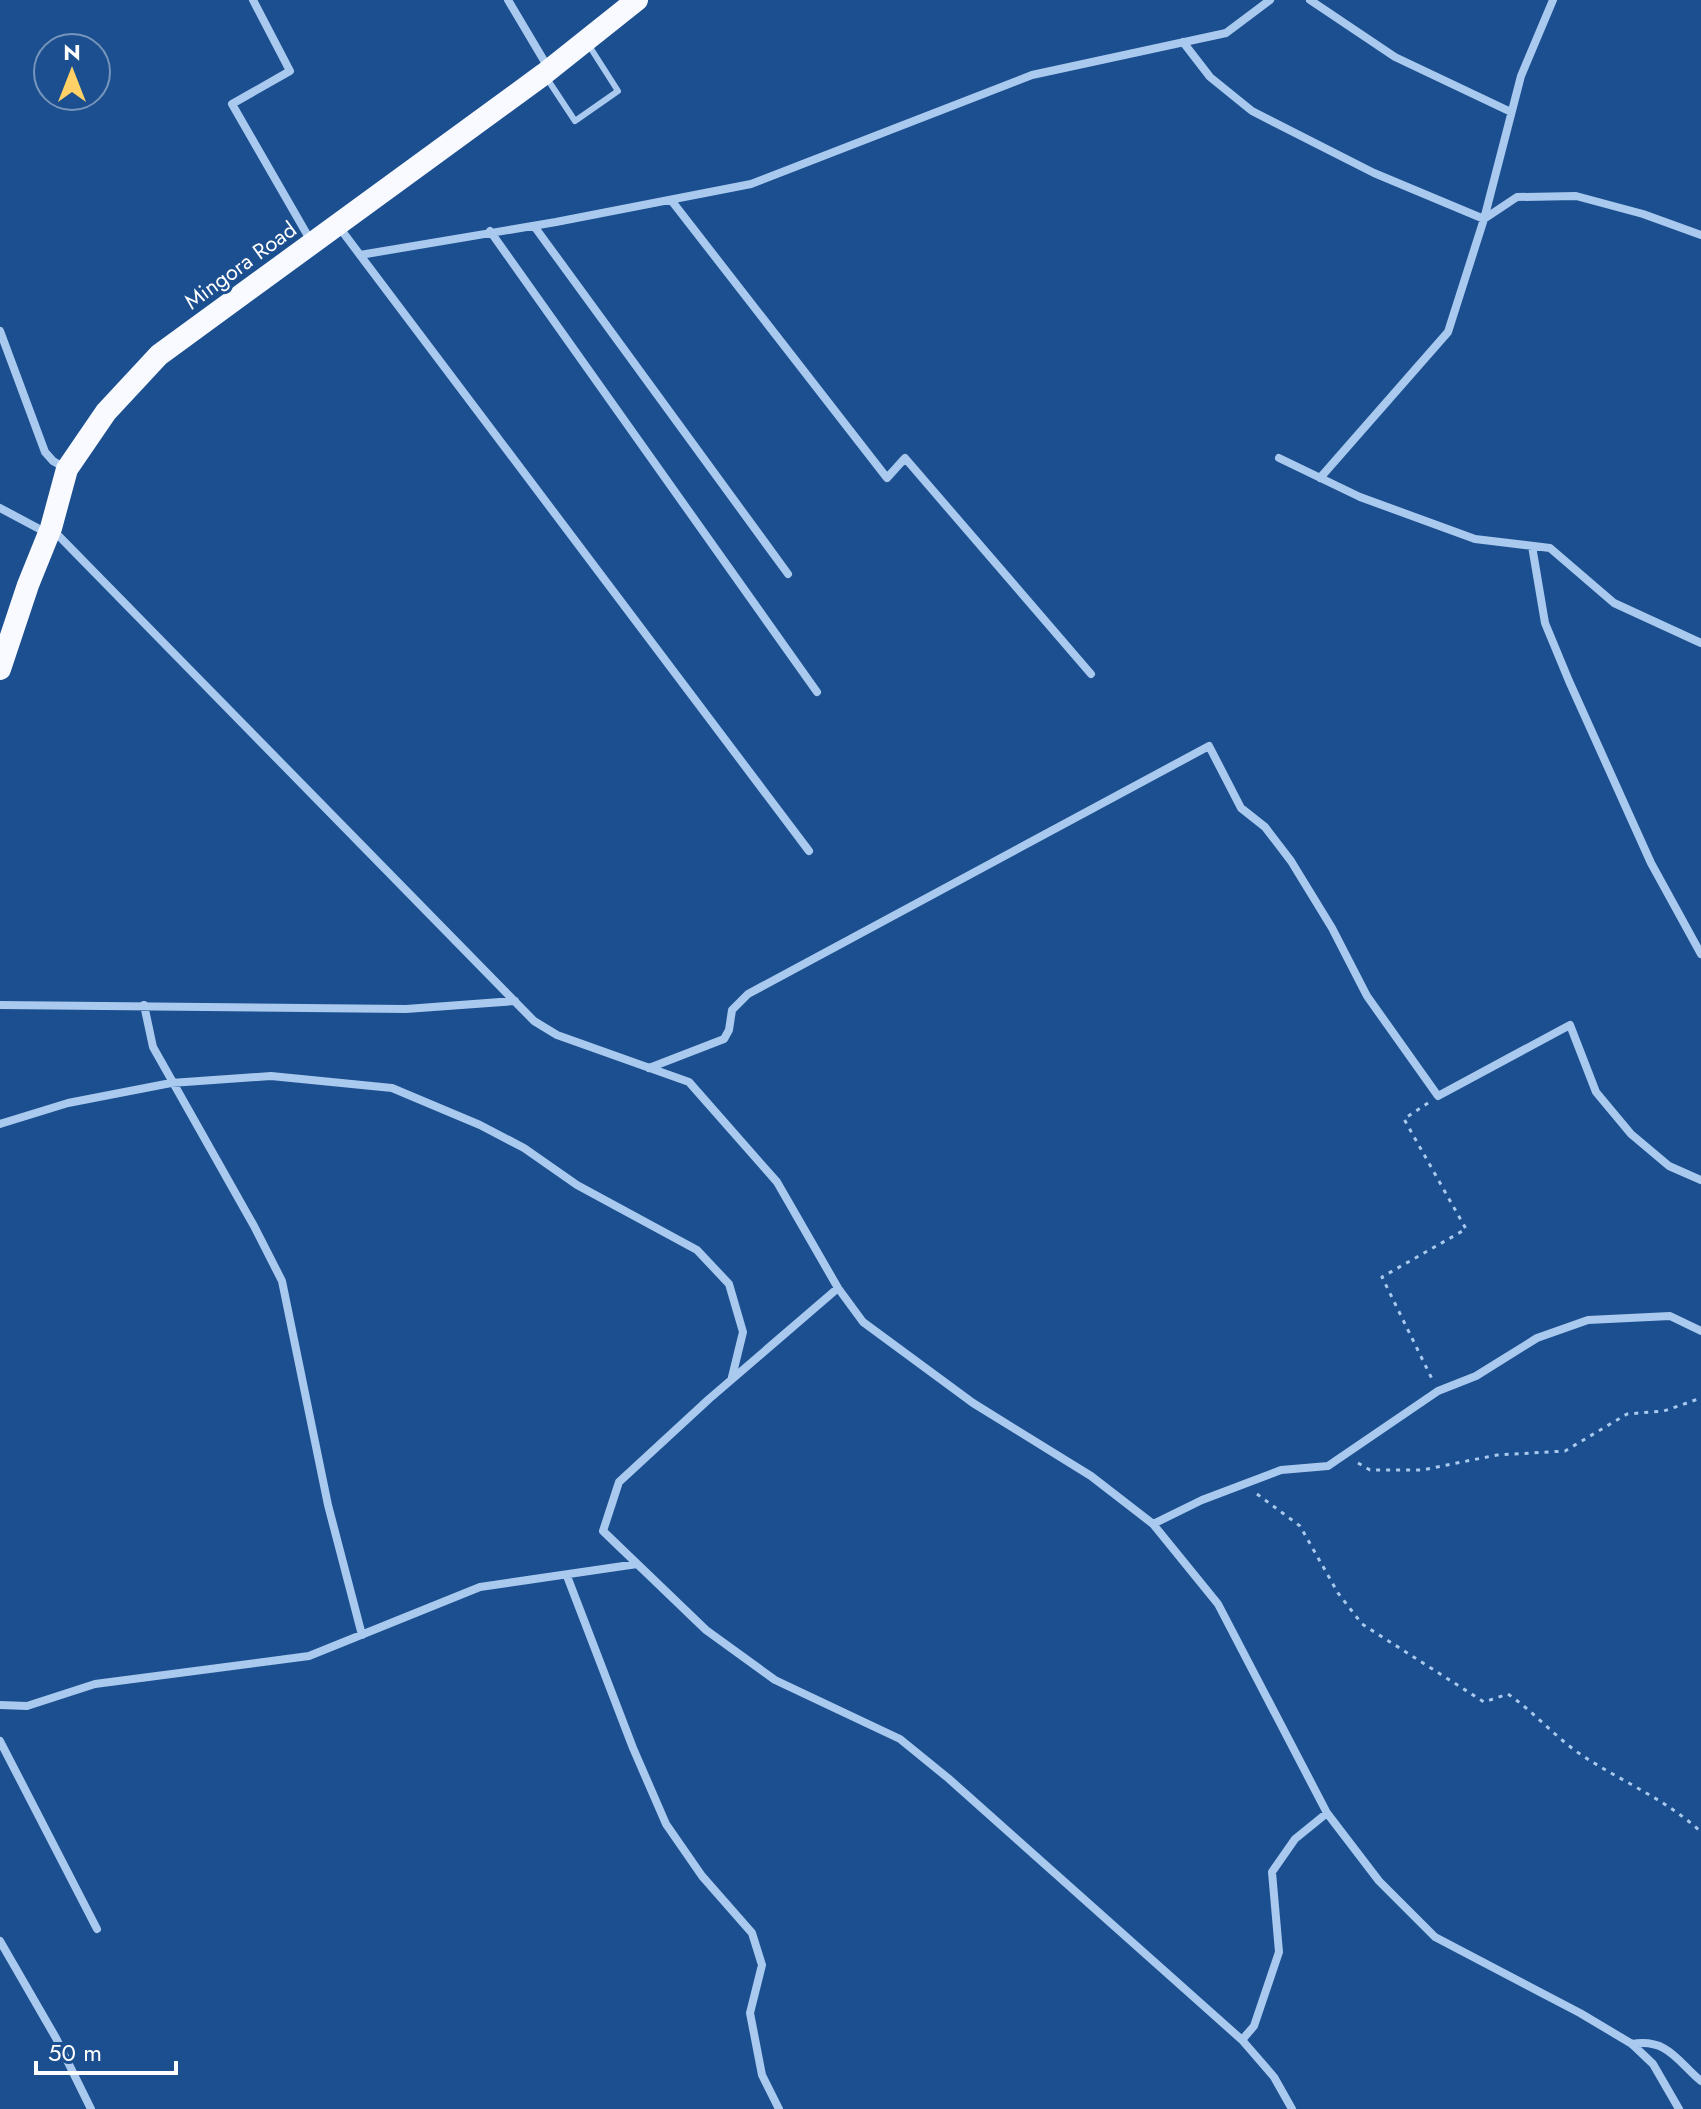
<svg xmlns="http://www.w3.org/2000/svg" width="1701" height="2109" font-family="Jost,sans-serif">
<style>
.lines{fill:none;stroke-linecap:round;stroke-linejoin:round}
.path{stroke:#a9c9ee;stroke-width:3;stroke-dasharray:4 6;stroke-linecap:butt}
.service{stroke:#a9c9ee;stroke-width:6}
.minor{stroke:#a9c9ee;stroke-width:8}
.trunk{stroke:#f8faff;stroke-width:22}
.labels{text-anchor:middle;stroke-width:6;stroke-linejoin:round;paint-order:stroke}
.street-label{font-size:22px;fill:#fff;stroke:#1b4f8f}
</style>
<rect width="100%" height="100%" fill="#1b4f8f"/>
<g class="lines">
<path class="path" d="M1428,1103L1404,1119L1466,1229L1382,1277L1433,1381
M1358,1463L1370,1470H1422L1497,1455L1565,1451L1627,1414L1664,1411L1701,1398
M1257,1494L1300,1526L1338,1593L1362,1624L1484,1702L1508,1694C1534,1712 1554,1736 1580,1754C1620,1781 1666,1799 1701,1832"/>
<path class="service" d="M546,77L575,121L618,91L588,44"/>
<path class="minor" d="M253,0L290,71L232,104L312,243
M508,0L549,69
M1310,0L1395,57L1511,112
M1183,42L1210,77L1252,111L1374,173L1484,219L1517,197L1576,196L1643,214L1701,235
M671,200L887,478L905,458L1091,674
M534,226L788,574
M339,227L360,255L556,222L751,184L1032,75L1226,33L1270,0
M490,231L817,692
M360,255L809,851
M0,331L45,452L53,461L65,468
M1279,458L1360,497L1475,539L1550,548L1614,603L1701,643
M1320,478L1448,332L1484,219L1521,76L1553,0
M0,508L45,532
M52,529L534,1021L557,1035L689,1082L777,1182L838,1288L863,1322L973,1403L1091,1476L1153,1524L1218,1604L1327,1813L1379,1881L1435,1937L1580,2013L1632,2044L1653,2064L1679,2109
M1532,546L1545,623L1569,681L1651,863L1701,954
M0,1005L406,1009L515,1001
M144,1005L153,1047L254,1226L282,1281L328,1505L362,1635
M649,1068L724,1039L729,1030L732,1010L748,994L1209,746L1241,808L1265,827L1291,861L1332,928L1367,996L1438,1096L1570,1025L1596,1092L1631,1134L1669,1166L1701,1180
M0,1124L68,1103L171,1083L271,1076L392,1088L480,1125L524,1148L577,1185L697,1250L729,1284L743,1332L732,1377
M838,1288L709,1399L619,1482L603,1531L706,1630L775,1680L900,1739L948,1778L1242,2040L1274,2077L1292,2109
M1153,1524L1202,1500L1281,1470L1328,1466L1438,1391L1476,1376L1537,1338L1588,1320L1670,1316L1701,1331
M567,1576L633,1748L666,1824L702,1876L752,1933L762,1965L750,2013L762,2075L779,2109
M0,1705L27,1706L95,1684L309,1656L480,1587L637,1564
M0,1741L97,1929
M0,1941L56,2038L91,2109
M1242,2040L1254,2026L1279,1952L1272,1872L1295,1839L1327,1813
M1632,2044C1668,2038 1678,2062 1701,2081"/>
<path class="trunk" d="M0,669L28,585L51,528L67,469L106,412L159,355L544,74L637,0"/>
</g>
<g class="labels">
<g class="street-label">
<text transform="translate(240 265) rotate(-36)" y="8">Mingora Road</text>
</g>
</g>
<g transform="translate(72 72)"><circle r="38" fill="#1b4f8f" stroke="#7695bc" stroke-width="2"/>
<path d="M0-6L14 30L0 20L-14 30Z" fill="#ffd166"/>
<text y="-12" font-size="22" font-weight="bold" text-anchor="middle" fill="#ffffff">N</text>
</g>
<path d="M36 2061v12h140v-12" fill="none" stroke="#ffffff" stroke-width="4"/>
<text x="48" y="2061" font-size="24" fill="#ffffff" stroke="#1b4f8f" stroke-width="6" paint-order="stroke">50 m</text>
</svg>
